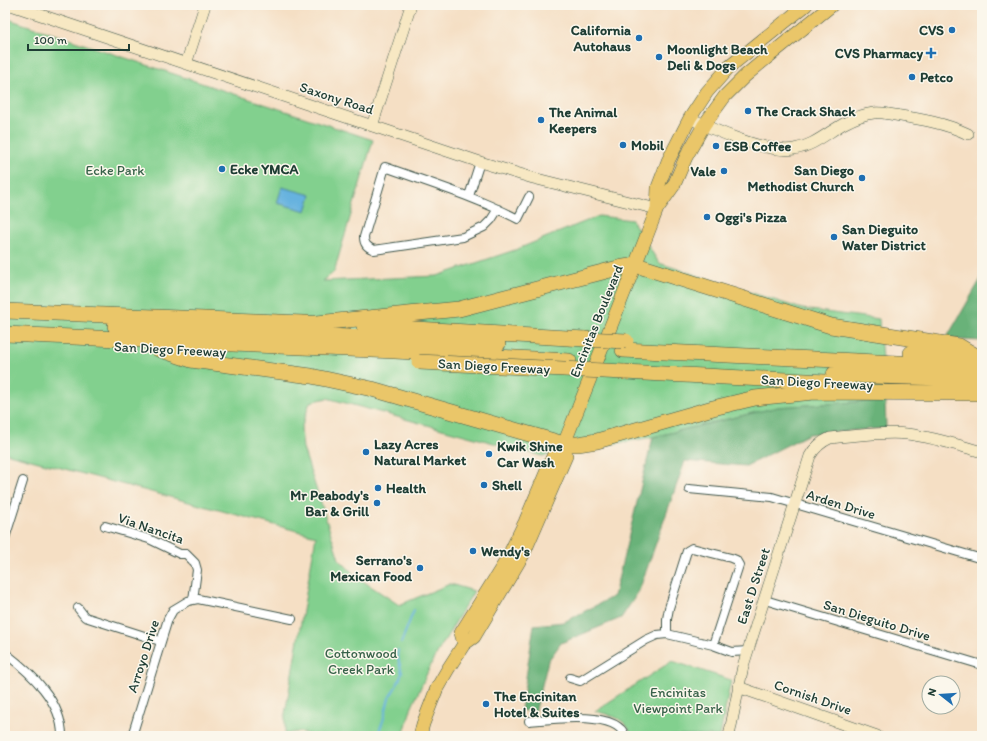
<svg xmlns="http://www.w3.org/2000/svg" width="987" height="741" font-family="Itim,sans-serif">
<style>
.green{fill:#82d08e;stroke:#508661}
.forest{fill:#69b279;stroke:#447856}
.water{fill:#66b2df;stroke:#42788a}
.lines{fill:none;stroke-linecap:round;stroke-linejoin:round}
.stream{stroke:#66b2df;stroke-width:2}
.street-casing{stroke:#3f554a;stroke-width:10}
.secondary-casing{stroke:#3f554a;stroke-width:12}
.primary-casing{stroke:#3f554a;stroke-width:14}
.highway-casing{stroke:#3f554a;stroke-width:16}
.street{stroke:#fff;stroke-width:8}
.secondary{stroke:#f7e8c3;stroke-width:11}
.primary{stroke:#eac669;stroke-width:13}
.highway{stroke:#eac669;stroke-width:15}
.highway-bridge-casing{stroke:#3f554a;stroke-width:16;stroke-linecap:butt}
.highway-bridge{stroke:#eac669;stroke-width:15}
.poi-dot{fill:#1f6fb2;stroke:#fbf7ec;stroke-width:1.5}
.labels{text-anchor:middle;stroke-width:3;stroke-linejoin:round;paint-order:stroke}
.poi-label{font-size:14px;font-weight:bold;fill:#1f3d34;stroke:#fbf7ec;text-anchor:start}
.street-label{font-size:14px;fill:#1f3d34;stroke:#fbf7ec}
.park-label{font-size:14px;fill:#38624a;stroke:#fbf7ec}
</style>
<rect width="100%" height="100%" fill="#fbf7ec"/>
<filter id="ink" filterUnits="userSpaceOnUse"><feTurbulence type="fractalNoise" baseFrequency=".025" numOctaves="2"/><feDisplacementMap in="SourceGraphic" scale="8" xChannelSelector="R" yChannelSelector="G"/><feConvolveMatrix kernelMatrix="1 2 1 2 8 2 1 2 1" color-interpolation-filters="sRGB"/></filter>
<filter id="wash" filterUnits="userSpaceOnUse"><feTurbulence type="fractalNoise" baseFrequency=".012" numOctaves="4" result="noise"/><feDisplacementMap in="SourceGraphic" scale="16" xChannelSelector="R" yChannelSelector="G"/><feGaussianBlur stdDeviation="0.9" result="paint"/><feColorMatrix in="noise" values="0 0 0 0 0 0 0 0 0 0 0 0 0 0 0 0 0 1.4 0 .05"/><feComposite in="paint" operator="in"/></filter>
<g filter="url(#wash)">
<rect width="100%" height="100%" fill="#f5dfc4"/>
<path class="green" d="M5,18L373,140L334,272L323,281L437,276L515,250L599,216L632,220L659,263L802,309L879,319L885,400L778,407L653,437L542,456L327,398L310,402L301,429L303,448L339,559L357,577L399,605L450,584L474,591L433,660L411,709L403,736H310C302,730 293,732 285,735V714L316,536L5,453Z
M672,661L731,680L720,736H631C628,718 609,715 595,711Z"/>
<path class="forest" d="M982,277V341L946,339Z
M885,400L886,428L809,434L746,466L685,461L639,591L621,618L561,643L548,661L535,713L521,710L534,625L564,622L614,596L653,437L778,407Z"/>
<path class="water" d="M282,187L311,195L306,211L277,203Z"/>
<g class="lines">
<path class="stream" d="M401,643L414,610
M377,736L383,721L389,698L398,683L402,673L397,654L398,650"/>
</g>
</g>
<g filter="url(#ink)">
<g class="lines">
<g class="street-casing">
<path id="street" d="M469,196L480,162
M498,209L491,220L484,227L463,237L374,250C367,247 364,244 364,237L385,167C430,183 476,197 518,219L529,197
M689,489L772,497L982,559
M105,526L149,539L180,554H186L195,563L197,570L193,600
M5,538L23,481
M765,600L982,665
M78,608L85,617L160,641
M667,634V619L669,608L687,551L692,548L731,558L736,560L739,565L713,645
M5,653C31,673 62,701 62,736
M570,678L580,681L646,640L657,635L667,634L713,645L732,652L748,651
M529,721C550,719 617,710 625,736
M132,736L168,619L173,610L188,601L198,599L292,619"/>
</g>
<g class="secondary-casing">
<path id="secondary" d="M11,5L480,162L533,178L657,209
M186,64L205,5
M690,118C713,130 769,154 794,149C814,146 828,132 845,123C854,118 864,114 874,113C880,112 888,114 895,115C920,119 945,123 968,134
M372,126L411,5
M738,687L877,736
M729,736L743,666L810,456C815,447 821,442 830,438C853,436 886,431 907,434C933,437 958,445 982,452"/>
</g>
<g class="primary-casing">
<path id="primary" d="M657,209L674,185L686,157L704,125L725,96L745,76L769,56L832,5
M464,644L461,633L506,561L525,522L554,454L564,444
M420,736L423,724L437,688L448,669L464,644L474,637L524,553L566,456L564,444L647,235L657,209L658,187L668,161L690,118L707,92L729,67L806,5"/>
</g>
<g class="highway-casing">
<path id="highway" d="M5,311L328,324
M317,323L459,309L618,268L636,265L831,326L959,346L976,356
M115,326L498,344
M364,326L585,339
M5,334L395,351L569,361
M158,349L191,360L311,376L372,389L564,444H578L597,441L713,408L755,398L814,392L982,393
M623,350L982,367
M911,353L963,355
M624,372L846,383
M834,374L873,376L982,379"/>
</g>
<use href="#street" class="street"/>
<use href="#secondary" class="secondary"/>
<use href="#primary" class="primary"/>
<use href="#highway" class="highway"/>
<g class="highway-bridge-casing">
<path id="highway-bridge" d="M585,339L626,341
M419,362L624,372"/>
</g>
<use href="#highway-bridge" class="highway-bridge"/>
</g>
</g>
<g class="poi-dot">
<circle cx="952" cy="30" r="4"/>
<circle cx="639" cy="38" r="4"/>
<path d="M929 47h4v4h4v4h-4v4h-4v-4h-4v-4h4z"/>
<circle cx="659" cy="57" r="4"/>
<circle cx="912" cy="77" r="4"/>
<circle cx="748" cy="111" r="4"/>
<circle cx="541" cy="120" r="4"/>
<circle cx="623" cy="145" r="4"/>
<circle cx="716" cy="146" r="4"/>
<circle cx="222" cy="169" r="4"/>
<circle cx="724" cy="171" r="4"/>
<circle cx="862" cy="178" r="4"/>
<circle cx="707" cy="217" r="4"/>
<circle cx="834" cy="237" r="4"/>
<circle cx="366" cy="452" r="4"/>
<circle cx="489" cy="454" r="4"/>
<circle cx="484" cy="485" r="4"/>
<circle cx="378" cy="488" r="4"/>
<circle cx="377" cy="503" r="4"/>
<circle cx="473" cy="551" r="4"/>
<circle cx="420" cy="568" r="4"/>
<circle cx="486" cy="704" r="4"/>
</g>
<g class="labels">
<g class="poi-label">
<text x="631" y="35" text-anchor="end">California<tspan x="631" dy="16">Autohaus</tspan></text>
<text x="944" y="35" text-anchor="end">CVS</text>
<text x="667" y="54">Moonlight Beach<tspan x="667" dy="16">Deli &amp; Dogs</tspan></text>
<text x="923" y="58" text-anchor="end">CVS Pharmacy</text>
<text x="920" y="82">Petco</text>
<text x="756" y="116">The Crack Shack</text>
<text x="549" y="117">The Animal<tspan x="549" dy="16">Keepers</tspan></text>
<text x="631" y="150">Mobil</text>
<text x="724" y="151">ESB Coffee</text>
<text x="230" y="174">Ecke YMCA</text>
<text x="854" y="175" text-anchor="end">San Diego<tspan x="854" dy="16">Methodist Church</tspan></text>
<text x="716" y="176" text-anchor="end">Vale</text>
<text x="715" y="222">Oggi's Pizza</text>
<text x="842" y="234">San Dieguito<tspan x="842" dy="16">Water District</tspan></text>
<text x="374" y="449">Lazy Acres<tspan x="374" dy="16">Natural Market</tspan></text>
<text x="497" y="451">Kwik Shine<tspan x="497" dy="16">Car Wash</tspan></text>
<text x="492" y="490">Shell</text>
<text x="386" y="493">Health</text>
<text x="369" y="500" text-anchor="end">Mr Peabody's<tspan x="369" dy="16">Bar &amp; Grill</tspan></text>
<text x="481" y="556">Wendy's</text>
<text x="412" y="565" text-anchor="end">Serrano's<tspan x="412" dy="16">Mexican Food</tspan></text>
<text x="494" y="701">The Encinitan<tspan x="494" dy="16">Hotel &amp; Suites</tspan></text>
</g>
<g class="street-label">
<text transform="translate(337 98) rotate(18)" y="5">Saxony Road</text>
<text transform="translate(596 321) rotate(-68)" y="5">Encinitas Boulevard</text>
<text transform="translate(170 349) rotate(3)" y="5">San Diego Freeway</text>
<text transform="translate(494 366) rotate(3)" y="5">San Diego Freeway</text>
<text transform="translate(817 382) rotate(3)" y="5">San Diego Freeway</text>
<text transform="translate(841 504) rotate(17)" y="5">Arden Drive</text>
<text transform="translate(151 528) rotate(19)" y="5">Via Nancita</text>
<text transform="translate(753 586) rotate(-72)" y="5">East D Street</text>
<text transform="translate(877 620) rotate(17)" y="5">San Dieguito Drive</text>
<text transform="translate(143 656) rotate(-72)" y="5">Arroyo Drive</text>
<text transform="translate(813 697) rotate(19)" y="5">Cornish Drive</text>
</g>
<g class="park-label">
<text x="115" y="175">Ecke Park</text>
<text x="361" y="658">Cottonwood<tspan x="361" dy="16">Creek Park</tspan></text>
<text x="678" y="697">Encinitas<tspan x="678" dy="16">Viewpoint Park</tspan></text>
</g>
</g>
<rect width="987" height="741" fill="none" stroke="#fbf7ec" stroke-width="20"/>
<g transform="translate(941 695) rotate(287)"><circle r="19" fill="#fbf7ec" stroke="#a3ada2"/>
<path d="M0-3L7 15L0 10L-7 15Z" fill="#1f6fb2"/>
<text y="-6" font-size="11" font-weight="bold" text-anchor="middle" fill="#1f3d34">N</text>
</g>
<path d="M28 44v6h101v-6" fill="none" stroke="#1f3d34" stroke-width="2"/>
<text x="34" y="44" font-size="12" fill="#1f3d34" stroke="#fbf7ec" stroke-width="3" paint-order="stroke">100 m</text>
</svg>
